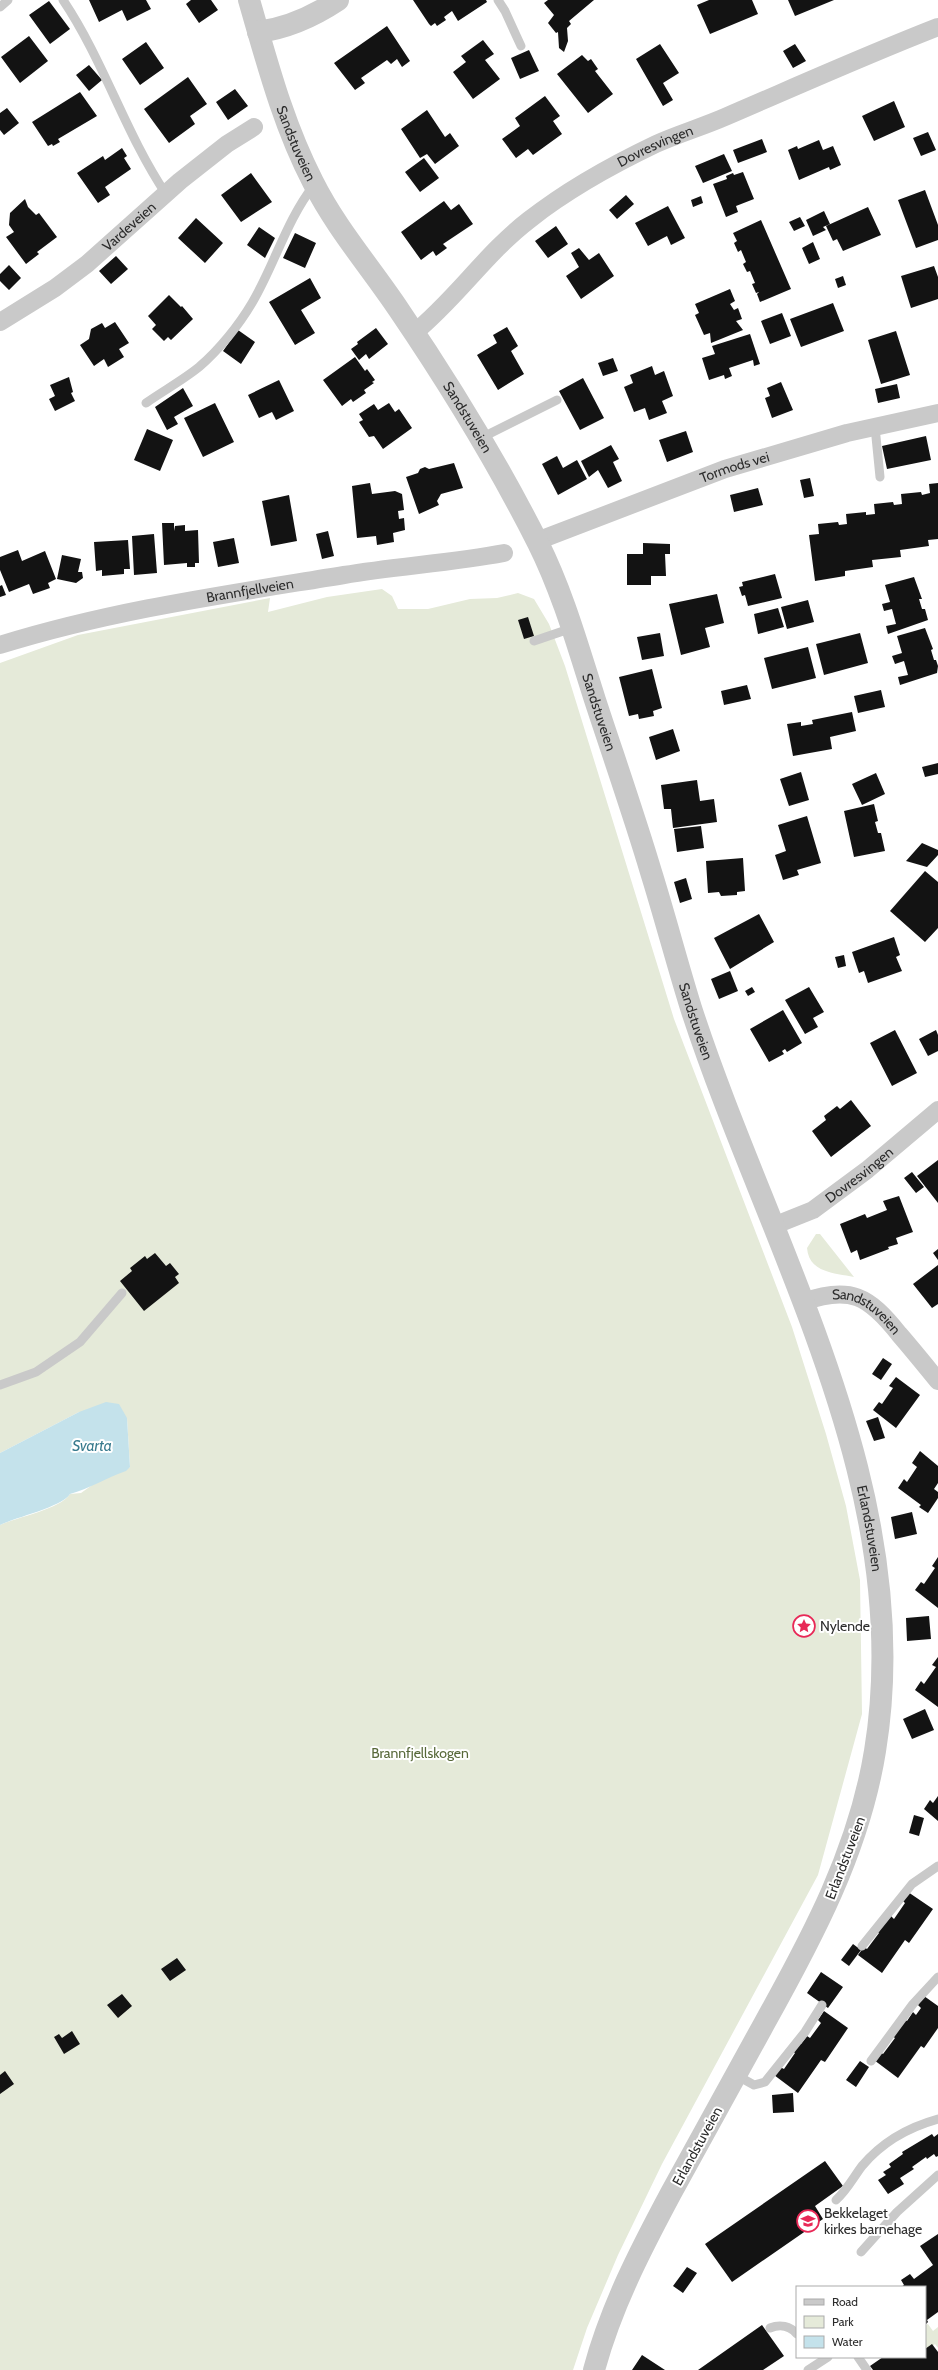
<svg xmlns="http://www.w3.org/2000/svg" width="938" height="2370" font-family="Cabin,sans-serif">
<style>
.green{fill:#e5ead9}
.water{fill:#c4e2eb}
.building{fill:#131313}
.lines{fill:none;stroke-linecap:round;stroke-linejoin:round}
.service{stroke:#c9c9c9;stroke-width:9}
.minor{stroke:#c9c9c9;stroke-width:18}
.tertiary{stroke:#c9c9c9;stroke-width:22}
.labels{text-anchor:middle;stroke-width:4;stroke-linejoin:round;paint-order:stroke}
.street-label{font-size:14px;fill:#2c2c2c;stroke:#fff}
.poi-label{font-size:14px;fill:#2c2c2c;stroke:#fff;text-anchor:start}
.park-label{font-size:14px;fill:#576839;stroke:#fff}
.water-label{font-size:15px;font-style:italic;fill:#397b8e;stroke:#fff}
</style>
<rect width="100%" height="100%" fill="#fff"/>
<path class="green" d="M382,589L392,596L398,609H428L470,599L497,598L518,593L534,599L549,624L565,666L674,1019L792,1327L826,1434L846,1506L860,1580L862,1714L818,1875L662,2164L618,2255L587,2328L573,2370H0V1525C17,1517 61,1509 70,1494L81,1493L95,1483L130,1467L127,1418L79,1412L0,1453V663L78,635L270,598L268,612L327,597Z
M816,1234H820L854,1277C835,1273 809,1273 807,1248Z
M928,2324L933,2331L938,2327V2348L935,2344L925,2352V2325Z"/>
<path class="water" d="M106,1402L119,1404L127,1418L130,1467L126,1471C106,1478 89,1489 70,1494C62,1507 16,1517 0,1525V1453L79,1412Z"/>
<path class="building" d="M89,0H146L151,9L127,21L122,10L99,22Z
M191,0H211L218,10L199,23L186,4Z
M413,0H486L487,2L458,21L452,11L444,17L446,20L437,26L435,23L431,26L429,24Z
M548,0H594L569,21L571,24L567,28L568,41L564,52L559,48L558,32L556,33L548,23L554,15L544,3Z
M709,0H752L758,14L710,34L697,5Z
M788,0H834L795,16Z
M49,1L70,29L50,44L29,15Z
M387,26L410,61L402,67L397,59L391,64L387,60L361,78L365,83L355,90L334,63Z
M29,36L48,61L20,83L1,57Z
M483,40L494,54L485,60L500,79L473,99L453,72L466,62L461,56Z
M146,42L164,68L140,85L122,59Z
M660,44L679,73L663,83L673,100L663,106L636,59Z
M795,44L806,61L793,68L783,51Z
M529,50L539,71L520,79L511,58Z
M582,55L588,61L591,59L598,69L595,71L613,94L588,113L557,74Z
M89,65L102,80L89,91L76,75Z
M188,77L207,104L190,116L195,124L169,143L144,109Z
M235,89L248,106L228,120L216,102Z
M80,92L97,116L58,139L60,142L53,146L52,144L48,146L32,122Z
M545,96L560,116L553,121L562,134L533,155L528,149L516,158L502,139L520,126L515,118Z
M894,101L905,127L874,141L862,116Z
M7,108L19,123L4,135L0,130V113Z
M427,110L445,137L450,133L459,146L435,164L427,154L420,158L401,129Z
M928,132L936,150L921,156L913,138Z
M762,139L767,152L738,163L733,150Z
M819,140L823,150L833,146L841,165L830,170L829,167L799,180L788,150L797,146L798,149Z
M122,148L127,156L124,158L131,169L105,187L110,195L98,203L77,173L103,156L105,160Z
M724,154L732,171L703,183L695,166Z
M424,158L439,178L420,192L405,172Z
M743,172L754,199L736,206L738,212L726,217L713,184L727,179L726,176L733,173L734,175Z
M251,173L272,202L241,222L221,195Z
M925,190L938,225V240L916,248L898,200Z
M626,195L634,204L617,219L609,210Z
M701,196L703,203L693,207L691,200Z
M25,199L28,207L36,215L39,213L57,237L37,252L39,254L26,264L6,237L14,232L9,225L10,213Z
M444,201L451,210L459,204L473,224L443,244L447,248L436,256L433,251L421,260L401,232Z
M668,206L685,238L671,245L667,236L648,246L635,223Z
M868,207L881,235L843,251L837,239L833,241L826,226Z
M824,211L830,224L823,227L826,230L813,236L806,220Z
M800,217L805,226L794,231L789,222Z
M196,218L223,243L205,263L178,238Z
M761,220L791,289L760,302L757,294L759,292L756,293L752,284L755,283L750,271L747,272L743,264L746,262L741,250L738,252L734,243L737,241L733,233Z
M556,226L568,244L548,258L535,241Z
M259,227L275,238L265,258L247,245Z
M295,233L316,243L305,268L283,258Z
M813,242L820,259L809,264L802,248Z
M579,248L589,260L599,253L614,276L581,299L566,276L579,267L571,253Z
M116,256L128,269L111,284L99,271Z
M9,265L21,278L9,290L0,281V274Z
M934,266L938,277V299L911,308L901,276Z
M843,276L846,285L838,288L835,279Z
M310,278L321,298L301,310L315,333L295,345L269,302Z
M730,289L735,301L730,304L734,310L738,308L742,319L736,321L743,330L711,343L710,333L704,335L695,315L699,313L695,304Z
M169,295L181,307L182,306L193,319L171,340L168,337L164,341L152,329L156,325L148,316Z
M833,303L844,331L801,347L790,319Z
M782,313L791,336L770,344L761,321Z
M115,322L129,343L119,349L124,357L108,367L104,359L94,366L80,345L89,339L91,329L102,323L105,328Z
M507,327L518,346L511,351L524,374L498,390L477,355L497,343L493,335Z
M376,328L388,344L369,359L366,354L359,360L351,349L358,344L357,342Z
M238,330L255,342L241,364L223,351Z
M896,331L910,375L881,384L868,340Z
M750,334L760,364L754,366L753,360L729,368L732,376L725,379L724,375L709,380L702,358L715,354L712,346Z
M355,357L365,371L367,369L375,380L372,382L374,383L364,390L366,393L353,402L351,399L342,406L323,380Z
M613,358L618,371L603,376L598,363Z
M652,366L655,375L664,371L673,396L662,401L667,413L649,420L645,408L634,412L624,387L633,383L630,375Z
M69,377L73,392L71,393L75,401L55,411L49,399L55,396L50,385Z
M583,378L604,418L580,430L559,391Z
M279,380L294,411L276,420L272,412L259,418L248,395Z
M781,382L793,410L772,418L765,398L770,396L767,388Z
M897,384L900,398L878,403L875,389Z
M183,388L193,406L174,417L178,424L167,430L155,407Z
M215,403L234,442L203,457L184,418Z
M389,403L395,412L399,409L412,428L383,449L374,436L369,437L359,422L363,420L359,414L374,404L378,410Z
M147,429L173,440L160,471L134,460Z
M686,431L693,452L667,462L659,440Z
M926,436L931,460L887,469L882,446Z
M611,445L619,459L613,462L622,481L608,488L598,470L589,477L581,461Z
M557,456L563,468L577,460L587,479L558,495L542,464Z
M454,463L463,488L441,494L437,501L439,505L419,514L406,477L418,473L420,469L425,467L429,469Z
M810,478L814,496L804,498L800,480Z
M370,483L372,494L395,491L402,494L404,510L398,511L399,519L404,518L405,530L393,533L394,542L377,545L376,536L357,538L352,486Z
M938,483V539L928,540L929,546L900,550L901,557L872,560L873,567L845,571V576L815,581L809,535L819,534L818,524L838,522L839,525L847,524L846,514L866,512V515L875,514L874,504L893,502L894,505L902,504L901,494L921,492L922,495L930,493L929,484Z
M758,488L763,505L734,512L730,495Z
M289,495L297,541L271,546L262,501Z
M162,523H174V531L175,526L185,525V531L198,530L199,563H195V567H187V563L164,565Z
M328,531L334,556L322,559L316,534Z
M154,534L157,573L134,575L132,536Z
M234,538L239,563L218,567L213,542Z
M128,540L130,569H124V574L102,576V570L96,571L94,542Z
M643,543L670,544V554H665L666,576H651V585H627V554H643Z
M18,550L22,561L45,551L56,579L48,583L50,588L33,594L29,584L9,592L0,570V557Z
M62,555L81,559L78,572H82L83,578L76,583L57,579Z
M775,574L782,598L748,606L745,595L742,596L739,587L743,586L742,582Z
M914,577L922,599H919L922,609H925L928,620L888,634L886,626L896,624L892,609L884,611L882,604L890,602L885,585Z
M2,585L6,595L0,597V586Z
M717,594L724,623L705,628L710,647L681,655L669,604Z
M808,600L814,622L787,629L781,607Z
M778,608L784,627L758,634L754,614Z
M528,617L534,636L524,639L518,620Z
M925,628L933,649L931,650L934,660H936L938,666L937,673L900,685L898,677L908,675L904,661L895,664L892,656L902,653L897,636Z
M660,633L664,656L642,660L637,637Z
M860,633L868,663L824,675L816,644Z
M808,647L816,678L772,689L764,658Z
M652,669L662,708L653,711L654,716L639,719L638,714L629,716L619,677Z
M747,685L751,699L724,705L721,691Z
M881,690L885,707L858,713L854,696Z
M852,712L856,731L830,737L832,749L793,756L787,724L801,722V726L813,724L812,720Z
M673,729L680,751L656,760L649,737Z
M938,763V774L925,777L922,767Z
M801,772L809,800L789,806L780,779Z
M876,773L885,794L862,805L852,784Z
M697,780L700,801L714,799L717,822L673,828L671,809H664L661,785Z
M874,804L878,821L875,822L878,833H881L885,851L854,857L844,811Z
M807,816L821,863L797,870L799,875L783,880L775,855L786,851L778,825Z
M701,826L704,848L677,852L674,829Z
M922,843L938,850V855L927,867L906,861Z
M743,858L745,891L737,892V895L721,896L719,892L708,893L706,861Z
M925,871L938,882V928L925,942L890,911Z
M686,878L692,899L680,903L674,882Z
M759,914L774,942L730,969L714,938Z
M894,937L900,955L896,957L902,971L868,983L864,971L859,973L852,952Z
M844,955L846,966L838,968L835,957Z
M730,971L738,991L719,999L711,979Z
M752,987L755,992L748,996L745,991Z
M809,987L824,1012L813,1018L818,1027L805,1034L785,1000Z
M783,1010L802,1043L787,1052L785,1049L782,1051L784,1054L769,1062L750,1029Z
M895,1030L917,1073L892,1086L870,1043Z
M936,1030L938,1035V1051L928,1056L919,1039Z
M851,1100L871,1126L831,1157L812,1131L826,1120L824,1116L837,1106L840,1109Z
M938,1160V1203L917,1176Z
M912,1172L924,1187L916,1193L904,1178Z
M899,1196L913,1232L896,1238L898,1244L888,1247L889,1249L860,1260L857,1250L851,1253L840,1224L865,1214L867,1218L887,1210L883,1201Z
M938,1249V1260L933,1253Z
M155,1253L166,1266L170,1263L179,1274L175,1277L179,1283L144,1311L120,1281L132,1271L130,1268L145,1256L147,1259Z
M938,1265V1304L932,1308L913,1284Z
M883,1358L892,1364L881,1380L872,1374Z
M896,1377L920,1395L896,1428L873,1410L879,1402L882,1404L893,1388L889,1386Z
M878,1417L885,1438L874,1441L866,1421Z
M920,1451L938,1466V1483L934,1489L938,1492V1498L928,1513L919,1507L921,1505L898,1488L904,1479L907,1482L917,1467L912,1463Z
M912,1512L917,1534L895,1539L891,1517Z
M938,1557V1608L915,1590L921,1582L924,1584L935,1568L932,1566Z
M929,1616L931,1639L907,1641L906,1618Z
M938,1657V1707L915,1690L921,1681L924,1684L936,1667L932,1665Z
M925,1709L934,1730L912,1739L903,1719Z
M938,1796V1821L924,1809L930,1800L933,1803Z
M914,1815L924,1818L919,1836L909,1833Z
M908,1892L933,1909L909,1943L905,1940L882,1973L858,1955L864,1947L867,1949L879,1933L876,1931L891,1916L894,1919L905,1903L902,1900Z
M853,1944L861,1950L849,1966L841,1960Z
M177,1958L186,1970L170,1981L161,1969Z
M821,1972L843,1987L828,2008L807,1993Z
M122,1994L132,2006L118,2018L107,2005Z
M924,1996L938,2006V2028L924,2048L921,2046L898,2078L874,2060L880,2052L883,2054L895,2038L892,2036L904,2019L907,2021L913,2012L916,2015L921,2008L918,2005Z
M824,2011L848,2028L825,2062L821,2060L798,2093L774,2075L780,2067L784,2069L795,2053L792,2051L797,2042L801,2044L807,2036L810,2038L821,2023L818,2020Z
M72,2031L80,2044L64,2054L54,2037L59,2034L62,2038Z
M860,2061L869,2067L856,2087L846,2080Z
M5,2071L14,2084L0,2094V2075Z
M793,2093L794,2112L773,2113L772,2095Z
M932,2134L934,2137L938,2134V2156L936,2157L934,2154L927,2159L926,2157L912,2167L914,2169L900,2178L904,2184L888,2194L878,2180L886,2175L883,2172L891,2167L889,2164L903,2154L902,2152Z
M825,2161L843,2186L815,2206L823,2219L732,2282L705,2244Z
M938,2234V2312L927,2320L928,2322L925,2325V2287H901L904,2285L901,2280L910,2274L914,2279L933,2265L920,2246Z
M687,2267L697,2273L683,2293L673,2286Z
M762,2325L784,2356L763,2370H698Z
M932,2344L938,2352V2370H873L870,2366L883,2357H925V2349Z
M642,2355L665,2370H632Z"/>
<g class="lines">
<path class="service" d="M63,0C104,61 125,133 166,194
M498,0L505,11L521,46
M0,7L8,0
M146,403C163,391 183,380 199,367C219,350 239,325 252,303C275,264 286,221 314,185
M875,427L880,477
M481,438L557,400
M534,641L572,628
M0,1385L36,1372L80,1342L122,1293
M862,1946L912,1884L938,1866
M871,2061L913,2004L938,1977
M736,2075L754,2085L765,2082L805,2032L822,2005
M836,2200C847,2190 853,2178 862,2166C882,2142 909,2127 938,2119
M861,2252L897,2212L938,2175
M770,2328C780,2324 790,2326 797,2334
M858,2357L867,2370
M808,2370L828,2357"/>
<g class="minor">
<path id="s1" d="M0,322L55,288L87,264L180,181L227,144L254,127"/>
<path id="s2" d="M414,333C456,299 486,253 529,220C567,190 612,165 656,144C678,134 702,127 725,117C795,87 866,55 938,27"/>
<path id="s3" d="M537,541L725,469L847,433L938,413"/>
<path id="s4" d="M0,645C112,610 228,594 344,575C397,566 451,563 504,553"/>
<path id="s5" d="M773,1226L813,1210L867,1170L938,1110"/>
<path id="s6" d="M803,1302C850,1285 869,1296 899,1334C912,1349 925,1365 938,1381"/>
</g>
<g class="tertiary">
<path id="s7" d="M249,0C267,62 283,124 313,182C336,228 371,268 399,310C450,385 497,462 538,543C563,593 578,647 595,700C614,758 634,815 651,872C665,917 677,963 691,1008C769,1248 918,1489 875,1751C859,1850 813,1936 764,2024C733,2080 702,2137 671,2193C640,2251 611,2307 594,2370"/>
<path d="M258,32C288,28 314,16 338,0"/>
</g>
</g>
<defs>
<g id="sight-ring" transform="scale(1.15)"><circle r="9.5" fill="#fff" stroke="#e82957" stroke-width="1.5"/><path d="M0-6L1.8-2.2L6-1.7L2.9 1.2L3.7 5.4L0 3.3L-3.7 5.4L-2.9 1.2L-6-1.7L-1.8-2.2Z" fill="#e82957"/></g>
<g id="school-ring" transform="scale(1.15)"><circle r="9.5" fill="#fff" stroke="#e82957" stroke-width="1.5"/><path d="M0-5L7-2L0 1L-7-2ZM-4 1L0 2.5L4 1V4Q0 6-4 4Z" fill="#e82957"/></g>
</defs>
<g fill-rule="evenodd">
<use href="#sight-ring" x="804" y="1626"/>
<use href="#school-ring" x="808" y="2221"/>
</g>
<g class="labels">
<g class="street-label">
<text dy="5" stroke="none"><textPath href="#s7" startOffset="151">Sandstuveien</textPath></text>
<text dy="5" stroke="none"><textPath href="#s2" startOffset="308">Dovresvingen</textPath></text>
<text dy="5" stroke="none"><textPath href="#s1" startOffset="161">Vardeveien</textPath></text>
<text dy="5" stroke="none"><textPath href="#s7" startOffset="475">Sandstuveien</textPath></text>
<text dy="5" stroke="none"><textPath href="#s3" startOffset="211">Tormods vei</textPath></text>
<text dy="5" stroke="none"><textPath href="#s4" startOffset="256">Brannfjellveien</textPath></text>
<text dy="5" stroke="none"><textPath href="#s7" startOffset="799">Sandstuveien</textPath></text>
<text dy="5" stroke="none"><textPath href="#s7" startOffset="1123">Sandstuveien</textPath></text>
<text dy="5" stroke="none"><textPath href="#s5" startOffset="101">Dovresvingen</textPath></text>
<text dy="5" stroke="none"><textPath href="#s6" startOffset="70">Sandstuveien</textPath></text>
<text dy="5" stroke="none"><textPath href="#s7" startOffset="1660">Erlandstuveien</textPath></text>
<text transform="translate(845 1858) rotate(-69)" y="5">Erlandstuveien</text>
<text transform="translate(697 2146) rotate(-61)" y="5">Erlandstuveien</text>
</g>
<g class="poi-label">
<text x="820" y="1631">Nylende</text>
<text x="824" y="2218">Bekkelaget<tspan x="824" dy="16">kirkes barnehage</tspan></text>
</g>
<g class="park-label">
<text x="420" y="1758">Brannfjellskogen</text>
</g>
<g class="water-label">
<text x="92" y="1451">Svarta</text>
</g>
</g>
<rect x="796" y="2286" width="130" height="72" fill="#ffffff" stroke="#ababab"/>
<rect x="804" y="2299" width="20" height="6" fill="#c9c9c9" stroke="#ababab"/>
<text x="832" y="2306" font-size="12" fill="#2c2c2c">Road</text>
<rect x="804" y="2316" width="20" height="12" fill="#e5ead9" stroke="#ababab"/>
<text x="832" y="2326" font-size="12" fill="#2c2c2c">Park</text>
<rect x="804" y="2336" width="20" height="12" fill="#c4e2eb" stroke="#ababab"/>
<text x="832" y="2346" font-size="12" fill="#2c2c2c">Water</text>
</svg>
